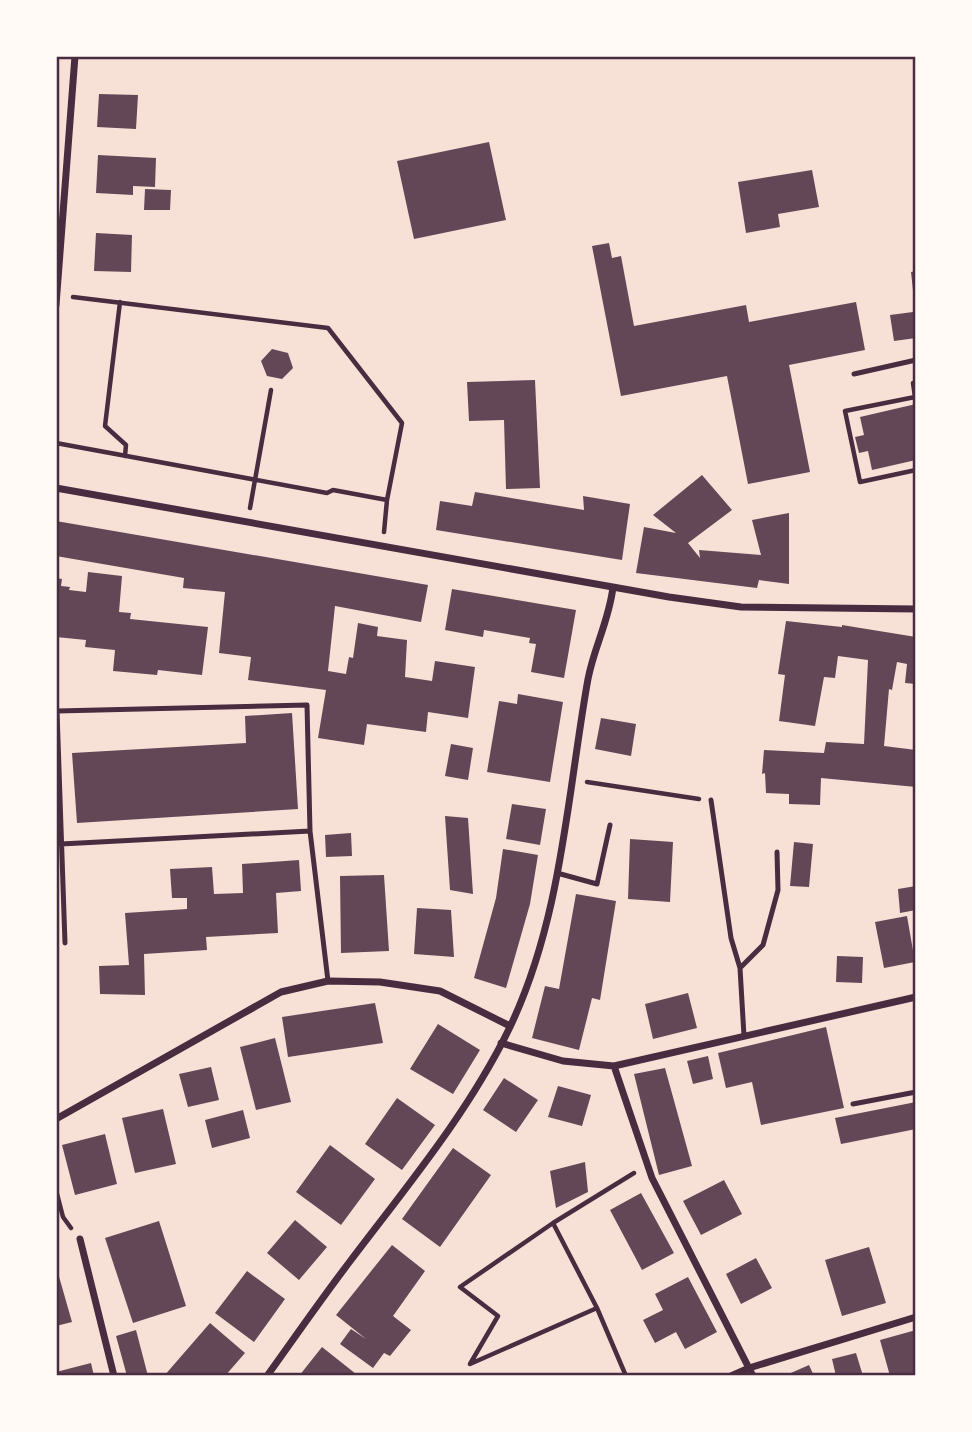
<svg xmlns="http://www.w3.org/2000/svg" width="972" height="1432" font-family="Georgia,serif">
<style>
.building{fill:#644757}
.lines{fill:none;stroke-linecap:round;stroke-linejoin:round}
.path{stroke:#4a2c40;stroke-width:4.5}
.service{stroke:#4a2c40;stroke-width:5}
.minor{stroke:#4a2c40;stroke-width:7}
.neatline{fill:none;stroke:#4a2c40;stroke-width:2.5}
</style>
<rect width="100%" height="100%" fill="#f7e1d7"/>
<path class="building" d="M99,94L138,95L136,129L97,127Z
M489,142L506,220L414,239L397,161Z
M98,155L156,158L155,187L133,186V195L96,193Z
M812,170L819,207L778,214L780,227L746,233L738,182Z
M145,189L171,190L170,210H144Z
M96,233L132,235L131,272L94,271Z
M609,243L612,258L621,256L634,326L746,305L749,322L856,302L865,350L789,365L810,472L748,484L727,376L621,396L592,246Z
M916,271V299H914L911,272Z
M913,312L916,338L894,341L890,315Z
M272,349L288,353L293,368L282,379L267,376L261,361Z
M535,380L540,488L506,489L504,420L469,421L467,382Z
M916,404V460L872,470L868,451L859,453L855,437L864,435L860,417Z
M702,475L732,510L688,543L700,558L699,550L761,555L752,520L789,513V584L759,580L757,588L636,573L644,527L676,533L653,515Z
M475,492L584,510L583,496L630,504L622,560L436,530L440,501L472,506Z
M56,521L428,585L421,622L335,606L328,671L346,674L349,657L353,658L358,623L378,627L377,636L407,640L405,677L432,681L435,661L475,667L468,718L428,712L426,732L367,724L364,745L318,738L326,690L248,680L251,657L219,653L225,592L183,588L184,578L56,556Z
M88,572L122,576L119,612L131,613L130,619L208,627L202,675L158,670L157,675L113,671L115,650L85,647L86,640L56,637V578L62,579L61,586L70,587L69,590L86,592Z
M452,589L576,610L564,678L531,672L536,644L529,643L530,638L484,630L483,637L445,630Z
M786,621L842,627V625L916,637V684L905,683L907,664L897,662L892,690L889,689L884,746L916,750V787L821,778L820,805L789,804V794L766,793L765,773L762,774L764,750L824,753L826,742L864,744L868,660L838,656L835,678L824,677L815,726L779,721L785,675L778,674Z
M518,694L563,702L550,782L487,772L499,701L517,704Z
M292,713L298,809L77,823L72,753L246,743L245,716Z
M601,718L636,724L631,756L595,749Z
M451,744L473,748L468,780L445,776Z
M512,804L546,809L540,845L506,839Z
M445,816L468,818L473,894L450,890Z
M351,833L352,856L326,857L325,835Z
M630,839L673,842L670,902L628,899Z
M794,842L813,844L809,887L790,886Z
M503,849L538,855L530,904L506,988L474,978L496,898Z
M299,860L301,891L276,893L278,933L206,937L207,950L144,954L145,995L100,994L99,966L129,965L125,913L187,909V898H172L170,869L212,867L214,894L243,893L242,864Z
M384,875L389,951L341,953L340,876Z
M916,886V910L900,913L898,889Z
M576,894L616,901L600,1000L592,998L579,1050L532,1038L545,986L559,989Z
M417,908L451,910L454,957L414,954Z
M907,916L915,962L884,968L875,922Z
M837,956L863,957L862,983L836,982Z
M688,993L697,1028L653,1039L645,1004Z
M375,1003L383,1043L288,1057L282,1017Z
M438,1024L480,1050L453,1094L410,1069Z
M826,1027L844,1108L761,1125L752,1082L726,1088L718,1053Z
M275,1038L291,1102L256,1110L240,1047Z
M708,1056L713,1079L693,1084L687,1061Z
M211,1067L219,1100L188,1107L179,1074Z
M665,1068L692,1166L659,1175L634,1074Z
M504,1078L538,1100L516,1132L483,1110Z
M558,1086L591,1095L582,1126L548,1117Z
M397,1098L435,1125L402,1170L365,1144Z
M916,1102V1129L841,1144L835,1118Z
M163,1109L176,1164L135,1173L122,1118Z
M243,1110L250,1138L212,1148L205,1120Z
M105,1134L117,1184L75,1195L62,1145Z
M330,1145L375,1179L341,1225L296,1192Z
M453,1148L491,1175L440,1247L402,1219Z
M585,1162L588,1192L556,1208L550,1171Z
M724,1180L742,1214L701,1235L683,1201Z
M641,1193L674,1253L642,1270L610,1210Z
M295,1220L327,1247L299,1280L267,1253Z
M159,1221L186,1306L133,1323L105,1238Z
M392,1245L425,1271L393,1316L411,1330L390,1356L384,1353L373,1368L340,1344L351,1329L366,1339L336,1315Z
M869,1247L886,1303L842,1316L825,1260Z
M756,1258L772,1288L741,1304L726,1274Z
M56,1266L72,1322L56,1326Z
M247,1271L285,1299L254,1342L215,1313Z
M688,1277L717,1332L685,1349L676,1332L655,1343L643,1320L663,1310L655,1294Z
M210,1323L245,1353L225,1376H164Z
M136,1330L148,1376H127L116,1336Z
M916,1330V1374L890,1376L880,1340Z
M322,1347L356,1374L355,1376H299Z
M856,1353L863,1376H836L832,1359Z
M91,1363L94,1376H56V1372Z
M809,1365L814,1376H784Z"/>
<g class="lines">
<path class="path" d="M73,297L328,328L402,423L387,500
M120,302L105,426L126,445L125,456
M916,383H913L915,397L845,411L860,482L916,470
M56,443L327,493L333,490L387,500L384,532
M250,508L271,390
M587,782L699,799
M56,1190L63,1217L71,1228
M553,1223L597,1308L626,1376
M597,1308L470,1364L498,1316L460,1287L553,1223L634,1173"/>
<path class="service" d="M854,374L916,360
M57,711L307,705L310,831
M57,711L65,943
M711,800L731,938L740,968
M61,844L310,831L328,981
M557,873L597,884L610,825
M744,1036L740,968L763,945L778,890L777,852
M853,1104L916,1092"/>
<path class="minor" d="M56,305L75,56
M56,488L669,597L741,607L916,609
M501,1043L563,1061L614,1066L652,1178L753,1376
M614,1066L916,997
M56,1119L281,992L328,981L380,982L440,991L510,1026
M80,1239L114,1376
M267,1376C295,1337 322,1298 351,1260C407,1186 468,1113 509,1029C562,919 567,796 588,679C594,647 609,621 613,587
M731,1376L749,1368L916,1317"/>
</g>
<rect width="972" height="1432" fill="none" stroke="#fffaf5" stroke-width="116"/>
<rect x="58" y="58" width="856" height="1316" class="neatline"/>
</svg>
